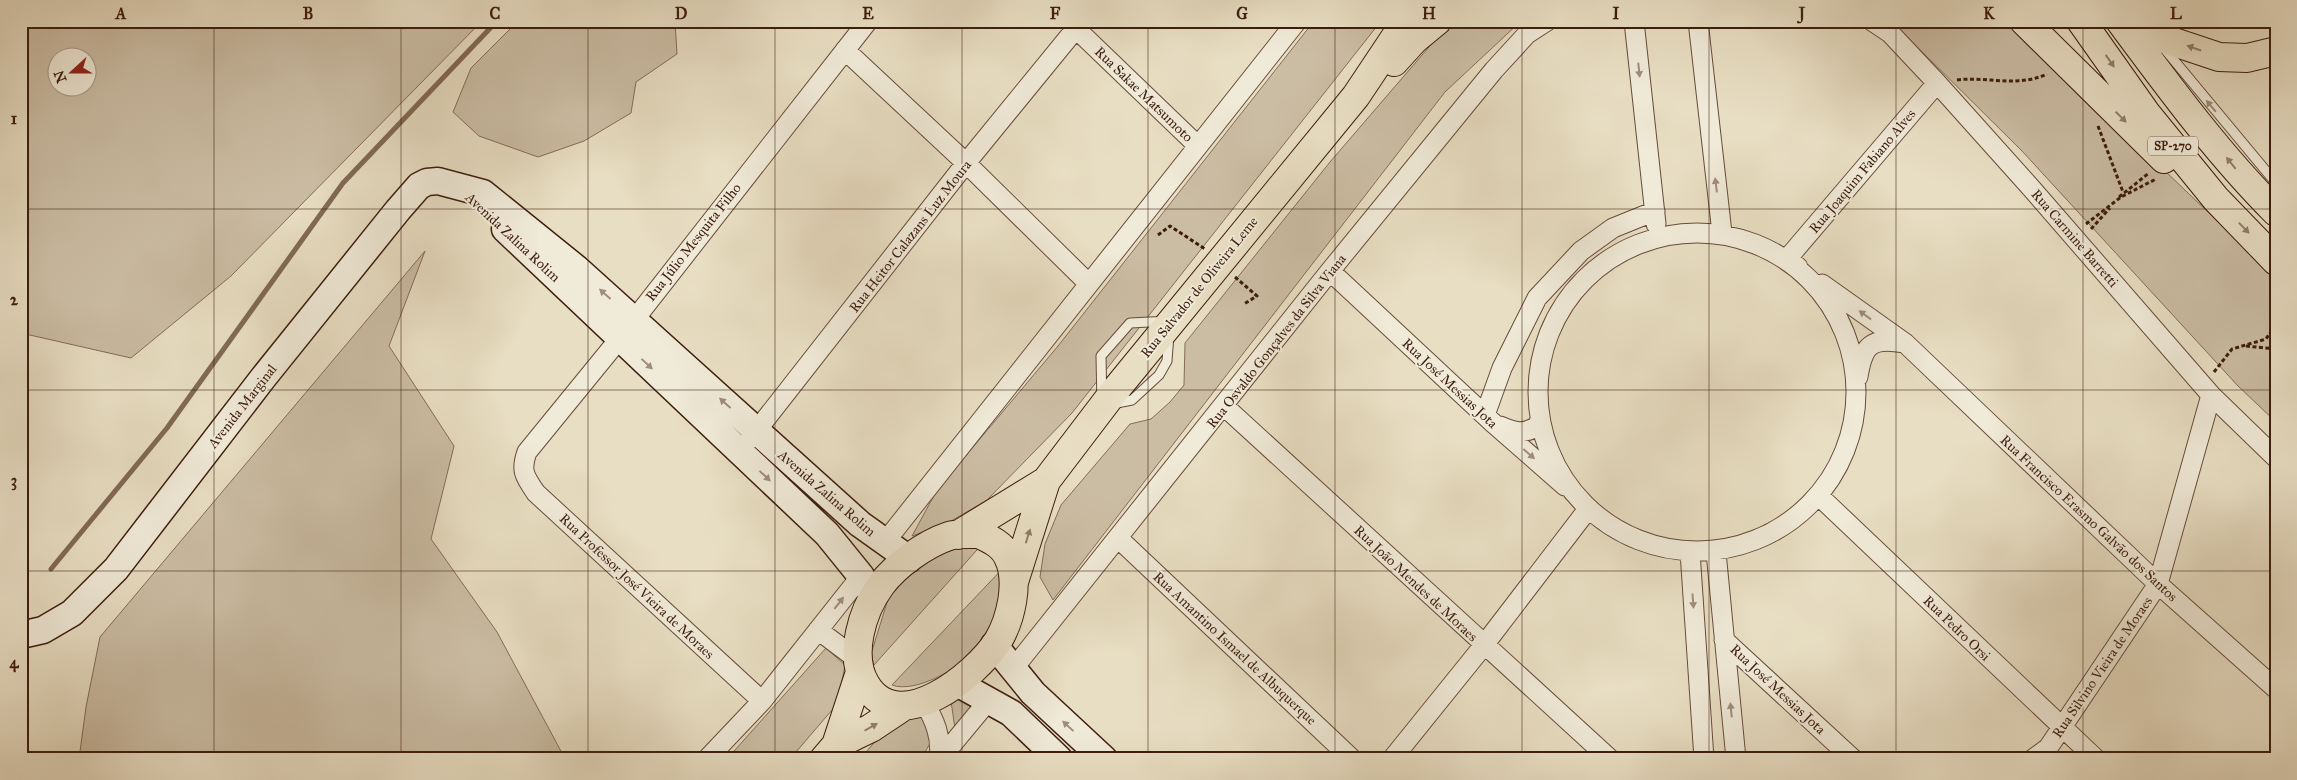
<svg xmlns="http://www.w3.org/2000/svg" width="2297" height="780" font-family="'IM FELL Great Primer',serif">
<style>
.green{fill:#cbbda4;stroke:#846c59;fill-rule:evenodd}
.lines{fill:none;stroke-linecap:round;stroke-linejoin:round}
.stream{stroke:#816955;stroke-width:5}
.lane-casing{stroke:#684c3b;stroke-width:11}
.street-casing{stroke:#684c3b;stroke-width:21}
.secondary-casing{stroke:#3d1c0e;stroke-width:29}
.primary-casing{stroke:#3d1c0e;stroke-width:30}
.highway-casing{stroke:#3d1c0e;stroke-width:30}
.path{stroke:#3d1c0e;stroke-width:3;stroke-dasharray:4 2.5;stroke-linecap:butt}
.lane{stroke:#f0ead8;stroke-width:9}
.street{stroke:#f0ead8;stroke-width:19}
.secondary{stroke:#f0ead8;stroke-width:26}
.primary{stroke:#e8dec3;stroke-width:28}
.highway{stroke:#e8dec3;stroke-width:28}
.oneway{fill:#927d68}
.oneway2{fill:#9f8d7d}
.grid{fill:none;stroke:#3d1c0e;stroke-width:1;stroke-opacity:0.55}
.labels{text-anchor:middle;stroke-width:4;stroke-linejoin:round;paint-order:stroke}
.shield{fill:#f0ead8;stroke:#735a4b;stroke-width:1}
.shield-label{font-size:12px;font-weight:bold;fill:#3d1c0e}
.street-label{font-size:14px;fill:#3d1c0e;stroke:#f0ead8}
.neatline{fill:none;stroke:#3d1c0e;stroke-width:2}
.grid-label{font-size:16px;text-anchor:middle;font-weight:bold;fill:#3d1c0e}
</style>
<rect width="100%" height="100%" fill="#e8dec3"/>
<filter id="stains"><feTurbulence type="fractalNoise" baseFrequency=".004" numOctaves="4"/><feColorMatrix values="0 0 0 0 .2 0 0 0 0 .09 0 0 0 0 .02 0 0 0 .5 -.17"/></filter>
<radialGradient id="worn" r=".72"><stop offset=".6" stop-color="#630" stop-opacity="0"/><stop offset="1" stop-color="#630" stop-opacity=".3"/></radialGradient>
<path class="green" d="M21,21H482L231,276L131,358L21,333ZM58,58H88V88H58Z
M518,21H675L677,54L636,82L631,113L584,141L538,157L479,136L453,112L471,68Z
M1314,21H1381L1072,413L987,500L946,524L912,536L937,490L1058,346Z
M1460,21H1521L1445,92L1053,600L1040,577L1045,544L1061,505L1130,424L1151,419L1170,402L1184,385L1185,343L1330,162L1441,33Z
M1891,21H2008L2276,277V422L2238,386L2022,151Z
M425,251L389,346L454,446L431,539L497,632L563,755L559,759H79L86,707L100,637Z
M985,541L874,665L871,654L889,596L902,577L936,551Z
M1007,564C1007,567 1009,572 1009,575C1008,591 988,637 977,650C962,667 915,694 892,685Z
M826,648L845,665L838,703L790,759H727Z
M961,696L977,702L955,729L951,701Z
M913,713L921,714L932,740L921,759H860L879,737Z"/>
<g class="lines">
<path class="stream" d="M51,569L167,428L343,183L497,21"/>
<g class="lane-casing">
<path id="lane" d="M2163,47L2276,183
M1170,321L1167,361L1159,375L1132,400L1102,406L1101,356L1130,323Z"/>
</g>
<g class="street-casing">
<path id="street" d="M1068,21L1198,146
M1634,21L1656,224
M1698,21L1722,233
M1872,21L1890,33L1937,83L2032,189L2211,395L2276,458
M845,50L966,163L1089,284
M1538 392a159 159 0 1 1 318 0a159 159 0 1 1-318 0Z
M1798,267L1787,259L1937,83
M1330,271L1492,422L1565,486
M1822,284L1905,343L2158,584L2276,689
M1858,377C1863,345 1871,337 1904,343
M1224,406L1610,759
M1485,415L1502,368L1537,298L1581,251L1613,228L1655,211
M1500,426C1514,432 1524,435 1537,426L1540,420
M750,439L966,163L1082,21
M1819,496L2096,759
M1118,538L1352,759
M885,542L1297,21
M1690,552L1704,759
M1716,552L1736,759
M818,630L858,660
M1724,640L1853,759
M1013,669L1330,271L1494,70L1527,34L1547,21
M762,701L536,493C525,477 520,471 527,452L620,338L868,21
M923,701C935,720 942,737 939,759
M707,759L762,701L861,576
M940,759L989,700
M1392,759L1484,645L1588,509
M2033,759L2048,748L2158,584L2211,395"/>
</g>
<g class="secondary-casing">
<path id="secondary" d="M505,229L827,534L861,576L873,597
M21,635L43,630L72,613L116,569L263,378L398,210L419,186L427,182L438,181L483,193L576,268L860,524L909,559
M994,645L1033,693L1104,759
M957,683L1011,713L1059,759"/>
</g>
<g class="primary-casing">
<path id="primary" d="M1394,62L1414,40L1437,21
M979,534C990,539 1003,545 1008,557C1020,581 1011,619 998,641C976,675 898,739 866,685C848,656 862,611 881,585C896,565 925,544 949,536C958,533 969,534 979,534Z
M958,535L1046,481
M1014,582L1046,481L1113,393L1356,96L1406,21
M836,745L871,728L904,706
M824,759L836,745L860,672"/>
</g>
<g class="highway-casing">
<path id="highway" d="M2024,21L2164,159
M2081,21L2146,113L2216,199L2276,261
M2120,21C2169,87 2218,154 2276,212
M2138,21L2162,38L2219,57L2247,58L2276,51"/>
</g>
<path class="path" d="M1957,80C1987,76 2017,88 2047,74
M2098,126L2123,192
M2119,197L2149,173
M2086,224L2121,197L2156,179
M2091,229L2110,208
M1158,235L1170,226L1205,249
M1235,277L1257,296L1244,304
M2246,346L2276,349
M2214,372L2232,349L2266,339L2276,324"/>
<use href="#lane" class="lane"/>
<use href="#street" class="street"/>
<use href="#secondary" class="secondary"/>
<use href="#primary" class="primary"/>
<use href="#highway" class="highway"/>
</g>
<defs><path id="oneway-solid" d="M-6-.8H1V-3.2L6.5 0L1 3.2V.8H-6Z" transform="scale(1.25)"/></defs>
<g class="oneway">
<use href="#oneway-solid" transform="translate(2194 48) rotate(-161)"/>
<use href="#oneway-solid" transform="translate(2110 61) rotate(55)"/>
<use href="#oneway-solid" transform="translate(2121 117) rotate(45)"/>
<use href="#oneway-solid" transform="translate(2231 163) rotate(-129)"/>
<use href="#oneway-solid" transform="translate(2244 228) rotate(46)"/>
<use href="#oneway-solid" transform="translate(1028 536) rotate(-73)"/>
<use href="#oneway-solid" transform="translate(871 727) rotate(-30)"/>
</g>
<g class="oneway2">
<use href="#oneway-solid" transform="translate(1639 70) rotate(84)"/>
<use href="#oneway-solid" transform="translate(2211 106) rotate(-130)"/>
<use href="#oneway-solid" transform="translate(1716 185) rotate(-97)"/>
<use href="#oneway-solid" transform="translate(605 294) rotate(-138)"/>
<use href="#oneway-solid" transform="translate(1865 315) rotate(-144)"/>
<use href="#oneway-solid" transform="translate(647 364) rotate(43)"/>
<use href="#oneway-solid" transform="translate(725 403) rotate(-138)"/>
<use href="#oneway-solid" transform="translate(1529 454) rotate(41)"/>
<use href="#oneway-solid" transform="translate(765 476) rotate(43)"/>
<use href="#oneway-solid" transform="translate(1693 601) rotate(86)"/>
<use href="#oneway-solid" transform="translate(839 603) rotate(-52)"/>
<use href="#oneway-solid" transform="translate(1731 710) rotate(-96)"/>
<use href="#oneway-solid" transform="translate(1068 726) rotate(-137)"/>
</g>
<path class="grid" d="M214,21V759M401,21V759M588,21V759M775,21V759M962,21V759M1148,21V759M1335,21V759M1522,21V759M1709,21V759M1896,21V759M2083,21V759M21,209H2276M21,390H2276M21,571H2276"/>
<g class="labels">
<rect class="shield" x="2148" y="136.5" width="50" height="19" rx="4"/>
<g class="shield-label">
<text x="2173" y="150">SP-270</text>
</g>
<g class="street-label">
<text transform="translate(1144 94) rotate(44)" y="5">Rua Sakae Matsumoto</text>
<text transform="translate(1862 171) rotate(-50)" y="5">Rua Joaquim Fabiano Alves</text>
<text transform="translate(910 236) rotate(-52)" y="5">Rua Heitor Calazans Luz Moura</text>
<text transform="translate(513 237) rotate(43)" y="5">Avenida Zalina Rolim</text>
<text transform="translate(2075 238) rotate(49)" y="5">Rua Carmine Barretti</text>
<text transform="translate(693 242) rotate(-52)" y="5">Rua Júlio Mesquita Filho</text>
<text transform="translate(1199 287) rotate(-51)" y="5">Rua Salvador de Oliveira Leme</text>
<text transform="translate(1276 341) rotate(-52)" y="5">Rua Osvaldo Gonçalves da Silva Viana</text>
<text transform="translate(1450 383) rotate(43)" y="5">Rua José Messias Jota</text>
<text transform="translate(242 406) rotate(-52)" y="5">Avenida Marginal</text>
<text transform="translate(827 493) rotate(41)" y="5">Avenida Zalina Rolim</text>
<text transform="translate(2089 518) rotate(43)" y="5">Rua Francisco Erasmo Galvão dos Santos</text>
<text transform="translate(1416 583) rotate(43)" y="5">Rua João Mendes de Moraes</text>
<text transform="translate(637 586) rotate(43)" y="5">Rua Professor José Vieira de Moraes</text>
<text transform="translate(1957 628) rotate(44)" y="5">Rua Pedro Orsi</text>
<text transform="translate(1235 648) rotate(43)" y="5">Rua Amantino Ismael de Albuquerque</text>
<text transform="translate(2102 667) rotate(-56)" y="5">Rua Silvino Vieira de Moraes</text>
<text transform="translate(1778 689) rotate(43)" y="5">Rua José Messias Jota</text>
</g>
</g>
<rect width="2297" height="780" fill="none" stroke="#e8dec3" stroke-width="55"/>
<g transform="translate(72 72) rotate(249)"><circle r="24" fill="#f0ead8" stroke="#a89887"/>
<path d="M0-4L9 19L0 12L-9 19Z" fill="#8f2418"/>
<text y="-8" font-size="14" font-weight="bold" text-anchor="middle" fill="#3d1c0e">N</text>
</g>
<rect x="28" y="28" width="2242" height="724" class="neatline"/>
<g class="grid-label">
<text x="121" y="19">A</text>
<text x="308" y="19">B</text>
<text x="495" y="19">C</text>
<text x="681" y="19">D</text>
<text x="868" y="19">E</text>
<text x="1055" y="19">F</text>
<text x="1242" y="19">G</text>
<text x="1429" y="19">H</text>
<text x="1616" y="19">I</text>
<text x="1802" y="19">J</text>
<text x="1989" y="19">K</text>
<text x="2176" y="19">L</text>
<text x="14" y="124">1</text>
<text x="14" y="305">2</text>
<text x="14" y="486">3</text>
<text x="14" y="668">4</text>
</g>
<rect width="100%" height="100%" filter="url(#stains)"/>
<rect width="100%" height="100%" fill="url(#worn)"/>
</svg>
